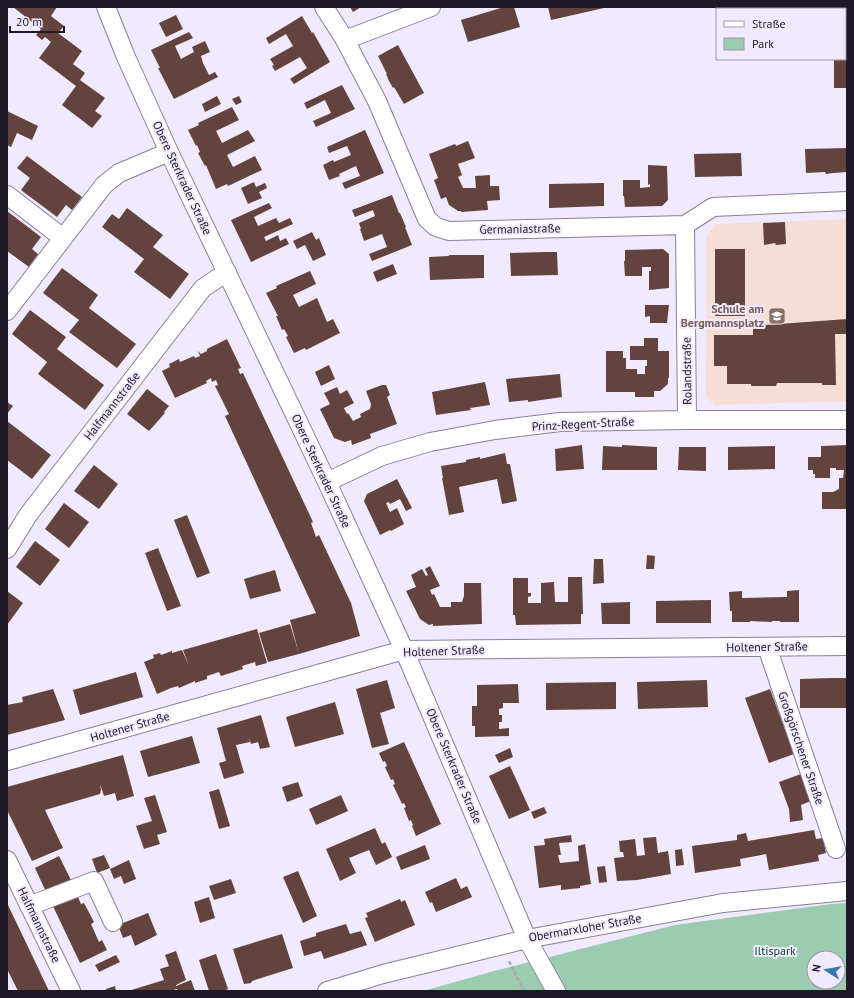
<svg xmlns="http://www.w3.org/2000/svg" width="854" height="998" font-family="'PT Sans',sans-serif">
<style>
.education{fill:#f6ddd6}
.green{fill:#9cccb0;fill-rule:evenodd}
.building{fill:#63433e}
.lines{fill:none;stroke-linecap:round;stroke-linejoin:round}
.minor-casing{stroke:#8a7e9c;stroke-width:20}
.path{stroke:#afa8ba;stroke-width:2.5;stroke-dasharray:4 2;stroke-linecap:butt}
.minor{stroke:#fff;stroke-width:18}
.labels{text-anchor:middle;stroke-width:4;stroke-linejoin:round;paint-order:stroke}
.street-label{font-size:12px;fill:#1e1a25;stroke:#f1e9fd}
.education-label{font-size:12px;font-weight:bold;fill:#785e54;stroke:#f1e9fd;text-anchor:end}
.park-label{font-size:12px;fill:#13472f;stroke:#f1e9fd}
</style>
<rect width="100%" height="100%" fill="#f1e9fd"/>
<path class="education" d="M847,219V401L715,405L706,397L707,235L716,224Z"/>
<path class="green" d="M847,903V991H423L494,971L675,925L831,904ZM814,958H838V982H814Z"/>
<path class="building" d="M13,7H57L51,16L64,26L58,33L82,51L73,64L85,73L80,80L105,98L95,111L102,116L92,128L62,105L76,86L39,58L51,42L45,37L42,40L36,35L41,29Z
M350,7H361L353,12Z
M504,7H514L520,27L468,42L461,20Z
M548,7H604V8L551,20Z
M176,15L183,29L166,37L159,23Z
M302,16L312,33L313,32L330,62L294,84L290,79L307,68L300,57L275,71L272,66L274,65L270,59L293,46L286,34L269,44L266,38Z
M189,32L193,38L175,46L181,59L194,52L192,47L205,41L210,52L201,56L203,63L209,75L215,72L218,77L174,99L158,68H160L151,50Z
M845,40H847V88H834V59H845Z
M398,45L424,93L404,104L394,87L393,88L389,81L386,74H387L378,56Z
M342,85L355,109L316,127L313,121L331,113L325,100L307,109L304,103Z
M217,96L221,104L205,112L202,104Z
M239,96L242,102L236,105L232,99Z
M232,107L239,120L216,131L222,143L248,130L255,141L227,155L233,167L255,156L262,170L228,186L227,184L216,189L206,165L205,166L198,153L200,152L197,145L196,146L188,130L199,125L198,123Z
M7,111L38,126L32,140L17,133L11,147L7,145Z
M365,130L384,173L345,189L342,183L360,176L356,166L339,174L340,176L329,180L323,165L333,160L334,162L351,155L347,146L329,153L327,147Z
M468,141L475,158L458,164L462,175L458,177L463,188H476L475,176L490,175V186H499L500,200L487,201L488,210L461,212V211H458L449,205L446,197L441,199L434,180L438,178L429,154L455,144L456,146Z
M847,148V172L833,173L826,174L825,172L806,173L805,149Z
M741,153L742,176L695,177L694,154Z
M27,156L82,197L72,210L66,205L57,217L21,190L30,178L17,168Z
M648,165L667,166L668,200L662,206L625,207L624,196H623V180H640V188L650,187V184L648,185Z
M254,182L256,187L265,183L267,188L259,192L262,198L248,204L241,188Z
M604,183V206L549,208V184Z
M392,195L399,213H400L406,227H405L412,245L372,261L369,254L387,247L382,234L364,241L360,229H361L359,223L375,216L373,210L355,217L352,210Z
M269,203L272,208L254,217L258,226L276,218L279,223L290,218L293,224L264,237L266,241L278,235L280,241L286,238L289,244L251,262L231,220Z
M127,208L163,235L153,247L189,274L170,299L134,272L144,259L102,227L112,214L119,219Z
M7,211L41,237L32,249L38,254L29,267L7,251Z
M785,222L786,244L776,245L775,243L764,245L763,223Z
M312,232L316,240L319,238L326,255L313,261L305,245L297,249L293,241Z
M663,249L669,254V288L649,290V271H651V267H642V276H625L624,261H625V250Z
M715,249H745V316H715Z
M546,252H557L558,275L511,276L510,253Z
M449,255H484V278L430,280L429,257L449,256Z
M393,264L397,274L377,282L373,272Z
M62,268L98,295L89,308L136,344L117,368L69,332L79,320L43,293Z
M310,271L316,284L293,295L299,307L317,298L327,322L333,319L340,333L306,350L305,348L294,353L286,337L288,336L284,329L282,330L276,316H278L266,293L277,288L276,286Z
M645,305H669L667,323H650V316L645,317Z
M30,310L66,337L57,349L104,385L85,410L38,374L47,362L12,334Z
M847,319V334H835L836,385H822V383H777L776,386H751V384H727V366H714V335H753V326Z
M644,338H658V351H669V378H668V384L660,391H654V397H635V392H606V351H623V358H626V369H637V374H645V366H647V360H630V346H644Z
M227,339L241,368L238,369L240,374L243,373L313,522L311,523L316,537L319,535L351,603L360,636L299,654L290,620L316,613L225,416L229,414L215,386L218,385L216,380L212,382L211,378L206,381L207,383L175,398L162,371L170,367L169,364L179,359L180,362L194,356L195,358L200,356L198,351L201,354L207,351V349Z
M329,365L335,379L321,386L315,372Z
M560,374L562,397L528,402V400L509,402L506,379Z
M485,382L490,405L470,408L471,410L436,415L432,392Z
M382,385H386L390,395L387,397L397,424L370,434L371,438L352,445L351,440L345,442L334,438L320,409L330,404L324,393L337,387L340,394L347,390L354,403L344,408L347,414L348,413L353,421L361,417L360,414L370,409L371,404L366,391Z
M147,389L169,406L164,412L165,413L149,431L127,414Z
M7,402L13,406L7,414Z
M7,421L51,455L32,479L7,460Z
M582,445L584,469L556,471L555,449Z
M622,445L657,447V470H602L603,446L622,447Z
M847,445V509H822V492H833L839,489V478H843L844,470H836V468H830V478H815V474H813V470H808V457H821V446Z
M775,446V469L728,470V447Z
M679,447H706V471L678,470Z
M505,453L507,464H510L517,501L502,504L497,479L459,487L464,512L449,515L442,478H443L441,466L466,462V460L480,457V459Z
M94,465L118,484L99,509L74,491Z
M397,479L412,508L406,511L400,499L390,504L389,502L386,503L390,512L397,508L404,524L391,531L390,530L380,535L364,501L367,494Z
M64,503L89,522L69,548L45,529Z
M187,515L210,573L197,578L174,520Z
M35,541L60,560L40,586L16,567Z
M158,548L181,606L167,611L145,553Z
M647,555L655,556L654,569H646Z
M594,559H603L604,583L593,584Z
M430,566L440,586L430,590L432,595L434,594L440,607H451V602H462L464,596V583H481L482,624L433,626V624L429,625L420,619L406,591L416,587L411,575L422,569L426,576L428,575L425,569Z
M275,570L281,591L250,599L244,579Z
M568,577H582L583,614H581V624L516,625L515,615H513V578H528V593H531V596L528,597V603H541V583L554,582L555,602H568Z
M799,590V622H780V621H772V622L750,621V622H732V611H730L729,592L742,591V598L787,597V591Z
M7,591L23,603L7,625Z
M711,600V623H656V601Z
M630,602V624H602L601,603Z
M290,624L299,654L268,662L259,633Z
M257,629L267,663L256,666L255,662L242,666L243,669L221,676L219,672L207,676V679L195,683V681L179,688L178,686L171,688L157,694L144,662L154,658L153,655L160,653L161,655L172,651V653L182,650L189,666L183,650Z
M136,672L143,697L80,715L73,690Z
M831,678H847V708H800V679Z
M387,680L395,708L380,713L389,744L372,748L356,689Z
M707,680L708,707L638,709L637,682Z
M616,682V709L546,710V683Z
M518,684L519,703H503V708L499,709V715H502V722H499V729L509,728V736L475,737V726H472V706H477V685Z
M53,689L65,720L7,735V705L23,702L22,697Z
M770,689L794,754L769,763L745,698Z
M335,702L344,734L295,747L286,717Z
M261,715L270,747L260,749L258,742L251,744L249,737L250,742L236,745L244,773L224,779L219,763L226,761L217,728Z
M192,736L200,763L148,777L140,751Z
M404,742L441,824L416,836L412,826L413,825L411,820L409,821L404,808L406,807L404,803L402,804L393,785L395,784L393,779L391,780L385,767L387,766L385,761L383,762L379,753Z
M510,748L513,757L499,763L495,755Z
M123,755L134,796L117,801L115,793L104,796L100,784L101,790L100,794L45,810L63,848L32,861L7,810V787Z
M510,766L530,810L509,819L489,776Z
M801,774L811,801L801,805L803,820L790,822L789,809L779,782Z
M298,782L303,796L287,802L282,787Z
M219,789L230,826L219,829L209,792Z
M155,795L167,832L157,835L160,844L144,849L136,826L152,821L144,798Z
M341,795L348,811L316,825L309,809Z
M544,807L547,813L534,819L531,812Z
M375,828L382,844L385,842L392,857L376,865L369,850L349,858L356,873L340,881L326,849Z
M814,830L816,839L823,838L826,853L818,855L819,861L769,870L766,854L740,859L741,866L695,873L692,846L737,840V835L746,833L748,841Z
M571,835L572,842L559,843L561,855H558L560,863L579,861L578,846L585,844L591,884L580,886V888L561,890V885L539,888L534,846L545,845L544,839Z
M656,837L658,853L668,851L671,874L637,880L617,881L614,858L624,857L623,852H620L619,841L635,839L637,856L645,855L643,838Z
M425,845L430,859L401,870L396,857Z
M682,849L684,865L676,866L675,850Z
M104,855L110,868L97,873L92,859Z
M59,856L72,882L47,894L35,868Z
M129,860L136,879L124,884L121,876L114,879L110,869Z
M605,866L607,882L599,883L597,867Z
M298,871L317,916L303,923L283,877Z
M456,878L461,889L467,886L472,897L436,912L432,902L430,903L425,892Z
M231,879L236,893L214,900L209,886Z
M77,895L81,904L84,903L94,922L91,924L99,942L102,940L107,950L80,963L52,904Z
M209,897L215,918L200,923L194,902Z
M400,899L401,902L405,900L415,925L375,942L365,918L368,917L366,913Z
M7,903L30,951L49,991H18L7,969Z
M148,913L157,935L135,946L131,935L123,938L118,925Z
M346,924L350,934L361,931L367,945L324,959L321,951L304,956L300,941L316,936V933Z
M282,934L293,968L252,981L251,983L244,984L233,949Z
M176,951L186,980L176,985V986L191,980L195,991H178L177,989L170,991H128L164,980L160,969L169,966L165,955Z
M216,954L228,989L224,991H209L199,960Z
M116,955L120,962L99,972L95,965Z
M115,986L116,991H106V989Z"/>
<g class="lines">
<g class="minor-casing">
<path id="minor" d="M106,7L126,57L169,152L327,482L404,650L527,939L556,991
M324,7L345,40L377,101L427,219L436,227L449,231L685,225L713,207L847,201
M345,40L431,7
M7,195L63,238
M685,225L687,420
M7,311L104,185L119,173L169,152
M327,482L382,456L430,442L495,430L560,422L687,420H847
M7,549L28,515L203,288L227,272
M767,647L836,849
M7,761L404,650L847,646
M7,860L71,991
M29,906L94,881L113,922
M327,991L383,974L527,939L723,903L847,891"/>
</g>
<path class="path" d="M509,961L524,991"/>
<use href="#minor" class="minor"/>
</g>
<defs>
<g id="school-square" transform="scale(0.9)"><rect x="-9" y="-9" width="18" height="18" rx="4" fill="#8d6e63" stroke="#f1e9fd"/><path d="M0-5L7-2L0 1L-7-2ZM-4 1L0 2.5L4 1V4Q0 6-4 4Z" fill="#fff"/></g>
</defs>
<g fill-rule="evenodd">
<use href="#school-square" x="777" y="316"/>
</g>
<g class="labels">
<g class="street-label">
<text transform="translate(182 178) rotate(65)" y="4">Obere Sterkrader Straße</text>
<text transform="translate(520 229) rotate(-1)" y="4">Germaniastraße</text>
<text transform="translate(687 371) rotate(-91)" y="4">Rolandstraße</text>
<text transform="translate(112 406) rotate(-52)" y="4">Halfmannstraße</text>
<text transform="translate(583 424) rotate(-3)" y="4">Prinz-Regent-Straße</text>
<text transform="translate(321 471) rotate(65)" y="4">Obere Sterkrader Straße</text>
<text transform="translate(767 647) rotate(-1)" y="4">Holtener Straße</text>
<text transform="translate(444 651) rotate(-2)" y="4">Holtener Straße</text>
<text transform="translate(130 727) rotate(-16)" y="4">Holtener Straße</text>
<text transform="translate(801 748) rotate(71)" y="4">Großgörschener Straße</text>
<text transform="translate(454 766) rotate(67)" y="4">Obere Sterkrader Straße</text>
<text transform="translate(39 925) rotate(64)" y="4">Halfmannstraße</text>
<text transform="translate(585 928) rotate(-10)" y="4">Obermarxloher Straße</text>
</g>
<g class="education-label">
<text x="764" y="313">Schule am<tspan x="764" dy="14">Bergmannsplatz</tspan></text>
</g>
<g class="park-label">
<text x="775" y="955">Iltispark</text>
</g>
</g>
<rect width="854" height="998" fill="none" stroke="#1e1a25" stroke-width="16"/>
<rect x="716" y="8" width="130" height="52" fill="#f1e9fd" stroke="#9d96a7"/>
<rect x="724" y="21" width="20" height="6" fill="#ffffff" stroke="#9d96a7"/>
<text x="752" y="28" font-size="12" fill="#1e1a25">Straße</text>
<rect x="724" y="38" width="20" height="12" fill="#9cccb0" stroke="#9d96a7"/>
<text x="752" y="48" font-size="12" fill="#1e1a25">Park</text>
<g transform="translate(826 970) rotate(281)"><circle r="19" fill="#f1e9fd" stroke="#9d96a7"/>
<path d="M0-3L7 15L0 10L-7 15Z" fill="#3679af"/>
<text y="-6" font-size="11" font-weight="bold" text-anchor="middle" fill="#1e1a25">N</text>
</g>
<path d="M10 26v6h54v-6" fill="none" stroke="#1e1a25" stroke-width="2"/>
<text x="16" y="26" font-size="12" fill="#1e1a25" stroke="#f1e9fd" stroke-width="3" paint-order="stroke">20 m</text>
</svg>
